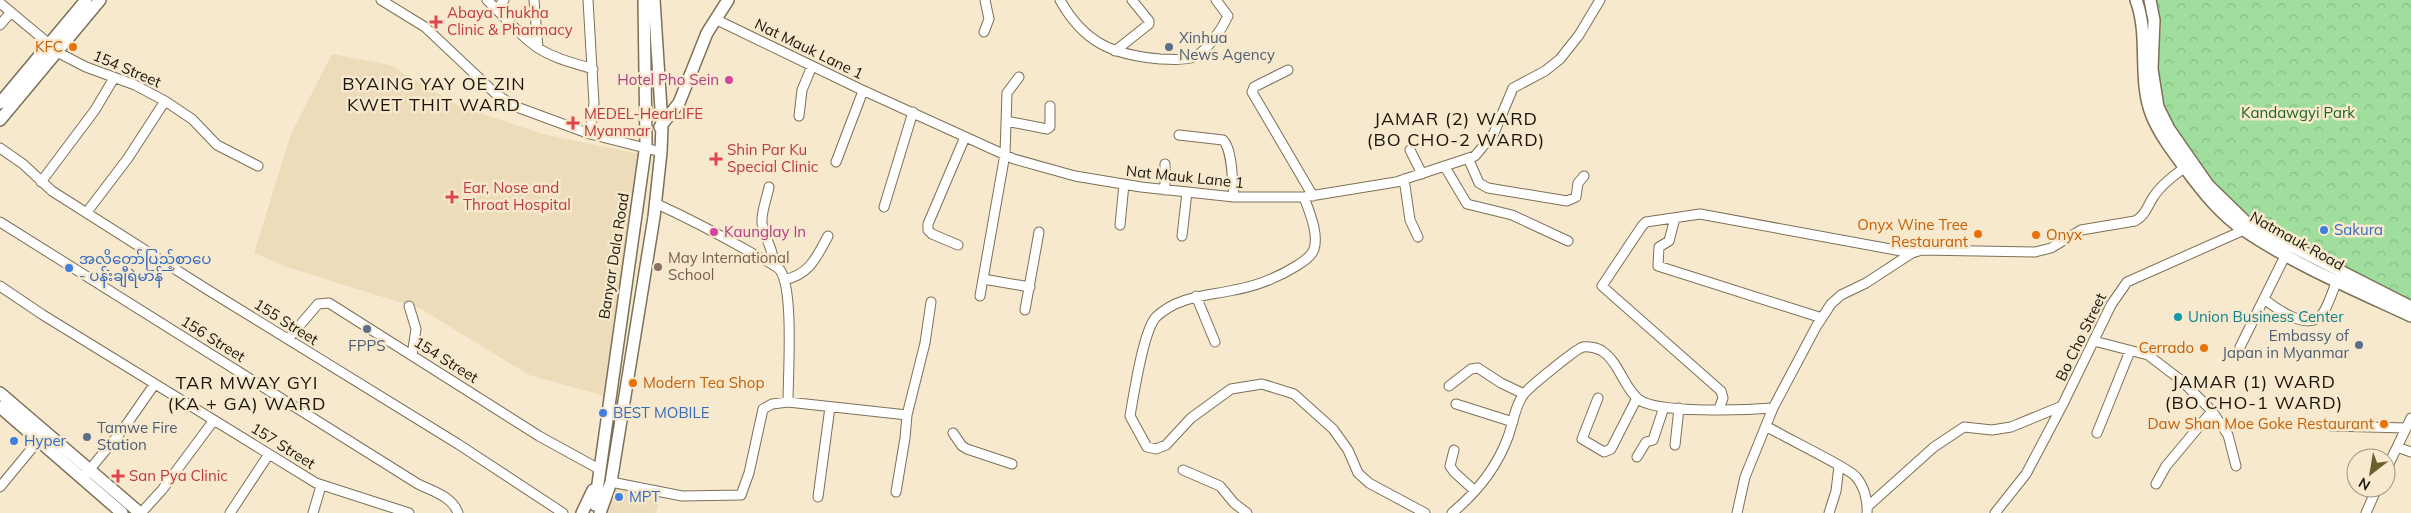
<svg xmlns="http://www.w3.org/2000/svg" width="2411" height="513" font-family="Mulish,'Noto Sans Myanmar',sans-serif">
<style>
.built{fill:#eddcb9}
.forest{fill:url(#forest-crowns)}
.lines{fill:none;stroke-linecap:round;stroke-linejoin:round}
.minor-casing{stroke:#7c7057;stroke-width:11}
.major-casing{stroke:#7c7057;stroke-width:14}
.minor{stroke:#fff;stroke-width:9}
.major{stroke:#fff;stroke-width:11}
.health-dot{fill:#e0444e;stroke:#f7e9cd;stroke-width:2}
.food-dot{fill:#e8710a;stroke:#f7e9cd;stroke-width:2}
.service-dot{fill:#5c6f8a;stroke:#f7e9cd;stroke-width:2}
.hotel-dot{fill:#d1479c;stroke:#f7e9cd;stroke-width:2}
.shop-dot{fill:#3f7fe0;stroke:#f7e9cd;stroke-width:2}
.education-dot{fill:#8d6e63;stroke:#f7e9cd;stroke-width:2}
.culture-dot{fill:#0f9aa8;stroke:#f7e9cd;stroke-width:2}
.labels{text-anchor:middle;stroke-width:5;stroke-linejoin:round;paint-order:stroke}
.health-label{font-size:15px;fill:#be3a42;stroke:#f7e9cd;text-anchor:start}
.service-label{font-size:15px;fill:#4e5e75;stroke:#f7e9cd;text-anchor:start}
.food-label{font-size:15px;fill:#c56008;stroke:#f7e9cd;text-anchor:end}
.street-label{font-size:15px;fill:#1b160c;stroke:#f7e9cd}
.hotel-label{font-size:15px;fill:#b23c85;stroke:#f7e9cd;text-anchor:end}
.park-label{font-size:15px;fill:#1e6621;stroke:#f7e9cd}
.shop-label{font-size:15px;fill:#366cbe;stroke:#f7e9cd;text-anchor:start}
.education-label{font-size:15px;fill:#785e54;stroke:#f7e9cd;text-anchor:start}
.culture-label{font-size:15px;fill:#0d838f;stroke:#f7e9cd;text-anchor:start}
.quarter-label{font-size:18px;letter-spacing:1px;fill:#1b160c;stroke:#f7e9cd}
</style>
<defs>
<pattern id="forest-crowns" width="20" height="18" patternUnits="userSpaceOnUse" patternTransform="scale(1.25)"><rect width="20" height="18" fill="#9fde9d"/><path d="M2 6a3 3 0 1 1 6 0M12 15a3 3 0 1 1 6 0" fill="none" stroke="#88be86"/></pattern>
</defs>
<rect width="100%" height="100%" fill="#f7e9cd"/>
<path class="built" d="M332,54L390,65L459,106L546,135L640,154L604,396L529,375L421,309L284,266L254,253L291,134Z
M612,485L661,496L656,513H604Z"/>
<path class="forest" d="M2153,0H2411V302L2248,221L2210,183L2163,109L2156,70L2161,26Z"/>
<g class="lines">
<g class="minor-casing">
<path id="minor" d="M381,0L425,27L496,94L514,106L590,134L661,152
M487,0C504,16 519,35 538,48C555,59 574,63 593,69
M534,0L538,48
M588,0L594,103L590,134
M1060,0C1084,43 1113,55 1160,59C1171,59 1184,61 1194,57C1208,50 1222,29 1228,16L1216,0
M0,3L48,43
M497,9L504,0
M715,19L860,89L1014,159L1075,176L1141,187L1234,197H1304L1396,182L1475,156L1494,133L1513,88L1545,71L1560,59L1579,35L1600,0
M0,25L11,12
M984,32L989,19L985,0
M55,51L86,67L135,85L165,101L192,119L217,145L258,166
M1115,51L1149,24V21L1132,0
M1288,70L1254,87L1252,92L1313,196
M799,116L802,90L812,66
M1006,121L1047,129L1050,127V106
M1179,135L1223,140C1233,150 1232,183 1234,197
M0,148L23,164L52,191L208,290L458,444L563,513
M1410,150L1422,174
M1468,158L1479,183L1488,188L1567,201L1576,197L1578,183L1584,176
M836,162L863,91
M1165,164V190
M1445,167L1467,204L1512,215L1568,241
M1404,179L1410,220L1418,237
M41,182L95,110L114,78
M769,187C767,198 761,212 762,223C764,238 775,251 773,265
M1304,197C1309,211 1319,234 1314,249C1312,256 1304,261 1298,265C1279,277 1257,286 1234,290C1207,296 1178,296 1156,317C1143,331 1134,394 1130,416L1147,447L1156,449L1166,445L1191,418L1231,389L1262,384L1294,394L1333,429L1348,450L1358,473L1369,483L1425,513
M655,203C690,219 724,237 757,256C764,260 775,264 780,270C794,289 788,376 788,402
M884,207L913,112
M87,212L128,158L165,101
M1675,218L1669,241L1659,247L1658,266L1822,318
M0,222L418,484C432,491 452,496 458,513
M1120,225L1124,184
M1182,236L1187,192
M958,245L932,234L928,230V224L965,137
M983,279L1030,287
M784,280C810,274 816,258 828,236
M0,286L43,315L316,483L409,513
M980,296L1005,154L1007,93L1019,77
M1196,296L1215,342
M2264,299C2277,309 2309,333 2323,313C2329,304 2333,290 2337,280
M409,306L416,329L412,355
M1025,310L1039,232
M288,339L318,304L329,303L539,436L599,469
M2094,341L2148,355L2182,381L2212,411L2228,435L2236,466
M2240,347L2286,254
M1449,386L1471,369L1478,368L1501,383L1524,394
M1598,398L1582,439L1604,452L1611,449L1637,398
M1456,404L1513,422
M1719,409L1723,398L1721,391L1602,286L1642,226L1646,222L1700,214L1912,253
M1766,426C1780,435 1851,469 1856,477C1864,486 1868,501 1867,513
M2331,426L2406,428
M953,433L962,446L967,449L1012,464
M2097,433L2130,351
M1675,445L1679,408
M2397,447L2411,452
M1454,450L1450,466L1454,472L1475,491
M1637,457L1646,442L1653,440L1664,407
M1183,470L1220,486L1234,503L1247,513
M2386,470L2411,418
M86,474L124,428L154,385
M611,482L682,496L741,495L749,473L763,409L772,404L788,402L907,415
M2156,484L2166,466L2212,411
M0,487L38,441
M896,492L905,438L907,415L925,343L931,302
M818,497L830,407
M1867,507L1934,447L1964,427L1992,430L2011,427L2062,406
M141,513L162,490L214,420
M230,513L269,454
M313,513L321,486
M1452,513C1476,493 1497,467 1508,437C1513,424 1515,405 1524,394C1528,388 1577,348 1583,347C1588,346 1598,348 1602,351C1619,362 1623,386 1638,399C1656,414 1748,410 1773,408
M1737,513L1745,477L1773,408L1816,327L1831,304L1841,295L1866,283L1912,253L1922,250L2035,252L2051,248L2081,230L2135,221C2146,215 2147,206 2154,196C2162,184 2178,172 2190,164
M1829,513L1836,491L1839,466
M1995,513L2026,474L2062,406L2111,305L2127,282L2244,230L2247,227
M2366,513L2377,488"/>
</g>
<g class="major-casing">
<path id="major" d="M2136,0C2150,37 2137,79 2152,116C2160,135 2173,152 2185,168C2202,191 2220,214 2245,231C2296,265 2355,290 2411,316
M2150,0L2154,20L2152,69L2158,107L2169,129L2208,185L2248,224L2411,307
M0,103L86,0
M0,120L100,0
M660,127L679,103L707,33L728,0
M0,393L140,513
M0,407L122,513
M595,505L646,144L644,0
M582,513L593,490
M600,513L611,482L654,217L661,152L662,125L654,0"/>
</g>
<use href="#minor" class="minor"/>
<use href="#major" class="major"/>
</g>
<g class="health-dot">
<path d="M433.5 14.5h5v5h5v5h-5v5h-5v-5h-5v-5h5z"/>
<path d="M570.5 115.5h5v5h5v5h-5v5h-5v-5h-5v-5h5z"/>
<path d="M713.5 151.5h5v5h5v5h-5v5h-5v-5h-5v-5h5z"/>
<path d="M449.5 189.5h5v5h5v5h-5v5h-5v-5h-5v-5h5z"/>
<path d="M115.5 468.5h5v5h5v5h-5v5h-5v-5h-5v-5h5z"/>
</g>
<g class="food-dot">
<circle cx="73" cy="47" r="5"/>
<circle cx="1978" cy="234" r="5"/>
<circle cx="2036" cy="235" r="5"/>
<circle cx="2204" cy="348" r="5"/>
<circle cx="633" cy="383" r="5"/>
<circle cx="2384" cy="424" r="5"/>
</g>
<g class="service-dot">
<circle cx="1169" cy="47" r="5"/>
<circle cx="367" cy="329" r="5"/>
<circle cx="2359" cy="345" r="5"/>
<circle cx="87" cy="437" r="5"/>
</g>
<g class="hotel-dot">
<circle cx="729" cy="80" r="5"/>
<circle cx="714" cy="232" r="5"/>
</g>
<g class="shop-dot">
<circle cx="2324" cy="230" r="5"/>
<circle cx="69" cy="268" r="5"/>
<circle cx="603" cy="413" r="5"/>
<circle cx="14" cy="441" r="5"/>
<circle cx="619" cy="497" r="5"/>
</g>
<circle class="education-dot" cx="658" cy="267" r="5"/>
<circle class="culture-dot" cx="2178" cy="317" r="5"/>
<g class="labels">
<g class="health-label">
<text x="447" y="18">Abaya Thukha<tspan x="447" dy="17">Clinic &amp; Pharmacy</tspan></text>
<text x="584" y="119">MEDEL-HearLIFE<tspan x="584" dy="17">Myanmar</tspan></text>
<text x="727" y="155">Shin Par Ku<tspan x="727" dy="17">Special Clinic</tspan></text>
<text x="463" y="193">Ear, Nose and<tspan x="463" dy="17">Throat Hospital</tspan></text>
<text x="129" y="481">San Pya Clinic</text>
</g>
<g class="service-label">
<text x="1179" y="43">Xinhua<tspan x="1179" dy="17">News Agency</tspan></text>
<text x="2349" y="341" text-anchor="end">Embassy of<tspan x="2349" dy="17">Japan in Myanmar</tspan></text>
<text x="367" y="351" text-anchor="middle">FPPS</text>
<text x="97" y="433">Tamwe Fire<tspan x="97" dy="17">Station</tspan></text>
</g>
<g class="food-label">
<text x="63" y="52">KFC</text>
<text x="1968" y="230">Onyx Wine Tree<tspan x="1968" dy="17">Restaurant</tspan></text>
<text x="2046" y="240" text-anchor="start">Onyx</text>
<text x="2194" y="353">Cerrado</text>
<text x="643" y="388" text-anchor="start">Modern Tea Shop</text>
<text x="2374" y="429">Daw Shan Moe Goke Restaurant</text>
</g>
<g class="street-label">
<text transform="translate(809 49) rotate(26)" y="5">Nat Mauk Lane 1</text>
<text transform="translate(127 69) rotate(23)" y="5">154 Street</text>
<text transform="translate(1185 177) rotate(6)" y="5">Nat Mauk Lane 1</text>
<text transform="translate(2297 241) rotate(29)" y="5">Natmauk Road</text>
<text transform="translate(614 256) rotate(-81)" y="5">Banyar Dala Road</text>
<text transform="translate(286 322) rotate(32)" y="5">155 Street</text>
<text transform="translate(2081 337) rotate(-64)" y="5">Bo Cho Street</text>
<text transform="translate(213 339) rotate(32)" y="5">156 Street</text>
<text transform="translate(446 360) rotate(32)" y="5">154 Street</text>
<text transform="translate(283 446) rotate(32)" y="5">157 Street</text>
</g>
<g class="hotel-label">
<text x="719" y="85">Hotel Pho Sein</text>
<text x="724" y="237" text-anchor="start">Kaunglay In</text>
</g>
<g class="park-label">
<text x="2298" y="118">Kandawgyi Park</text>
</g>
<g class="shop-label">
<text x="2334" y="235">Sakura</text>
<text x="79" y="264">အလိုတော်ပြည့်စာပေ<tspan x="79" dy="17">- ပန်းချီရဲမာန်</tspan></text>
<text x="613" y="418">BEST MOBILE</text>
<text x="24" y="446">Hyper</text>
<text x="629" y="502">MPT</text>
</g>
<g class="education-label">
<text x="668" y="263">May International<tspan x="668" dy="17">School</tspan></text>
</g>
<g class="culture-label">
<text x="2188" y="322">Union Business Center</text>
</g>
<g class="quarter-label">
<text x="434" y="90">BYAING YAY OE ZIN<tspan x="434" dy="21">KWET THIT WARD</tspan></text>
<text x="1456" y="125">JAMAR (2) WARD<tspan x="1456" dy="21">(BO CHO-2 WARD)</tspan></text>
<text x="2254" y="388">JAMAR (1) WARD<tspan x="2254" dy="21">(BO CHO-1 WARD)</tspan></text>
<text x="247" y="389">TAR MWAY GYI<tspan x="247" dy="21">(KA + GA) WARD</tspan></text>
</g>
</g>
<g transform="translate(2371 473) rotate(211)"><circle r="24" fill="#f7e9cd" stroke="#9f9580"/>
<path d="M0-4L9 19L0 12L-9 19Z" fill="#69622e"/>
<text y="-8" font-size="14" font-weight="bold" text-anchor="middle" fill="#1b160c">N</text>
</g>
</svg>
